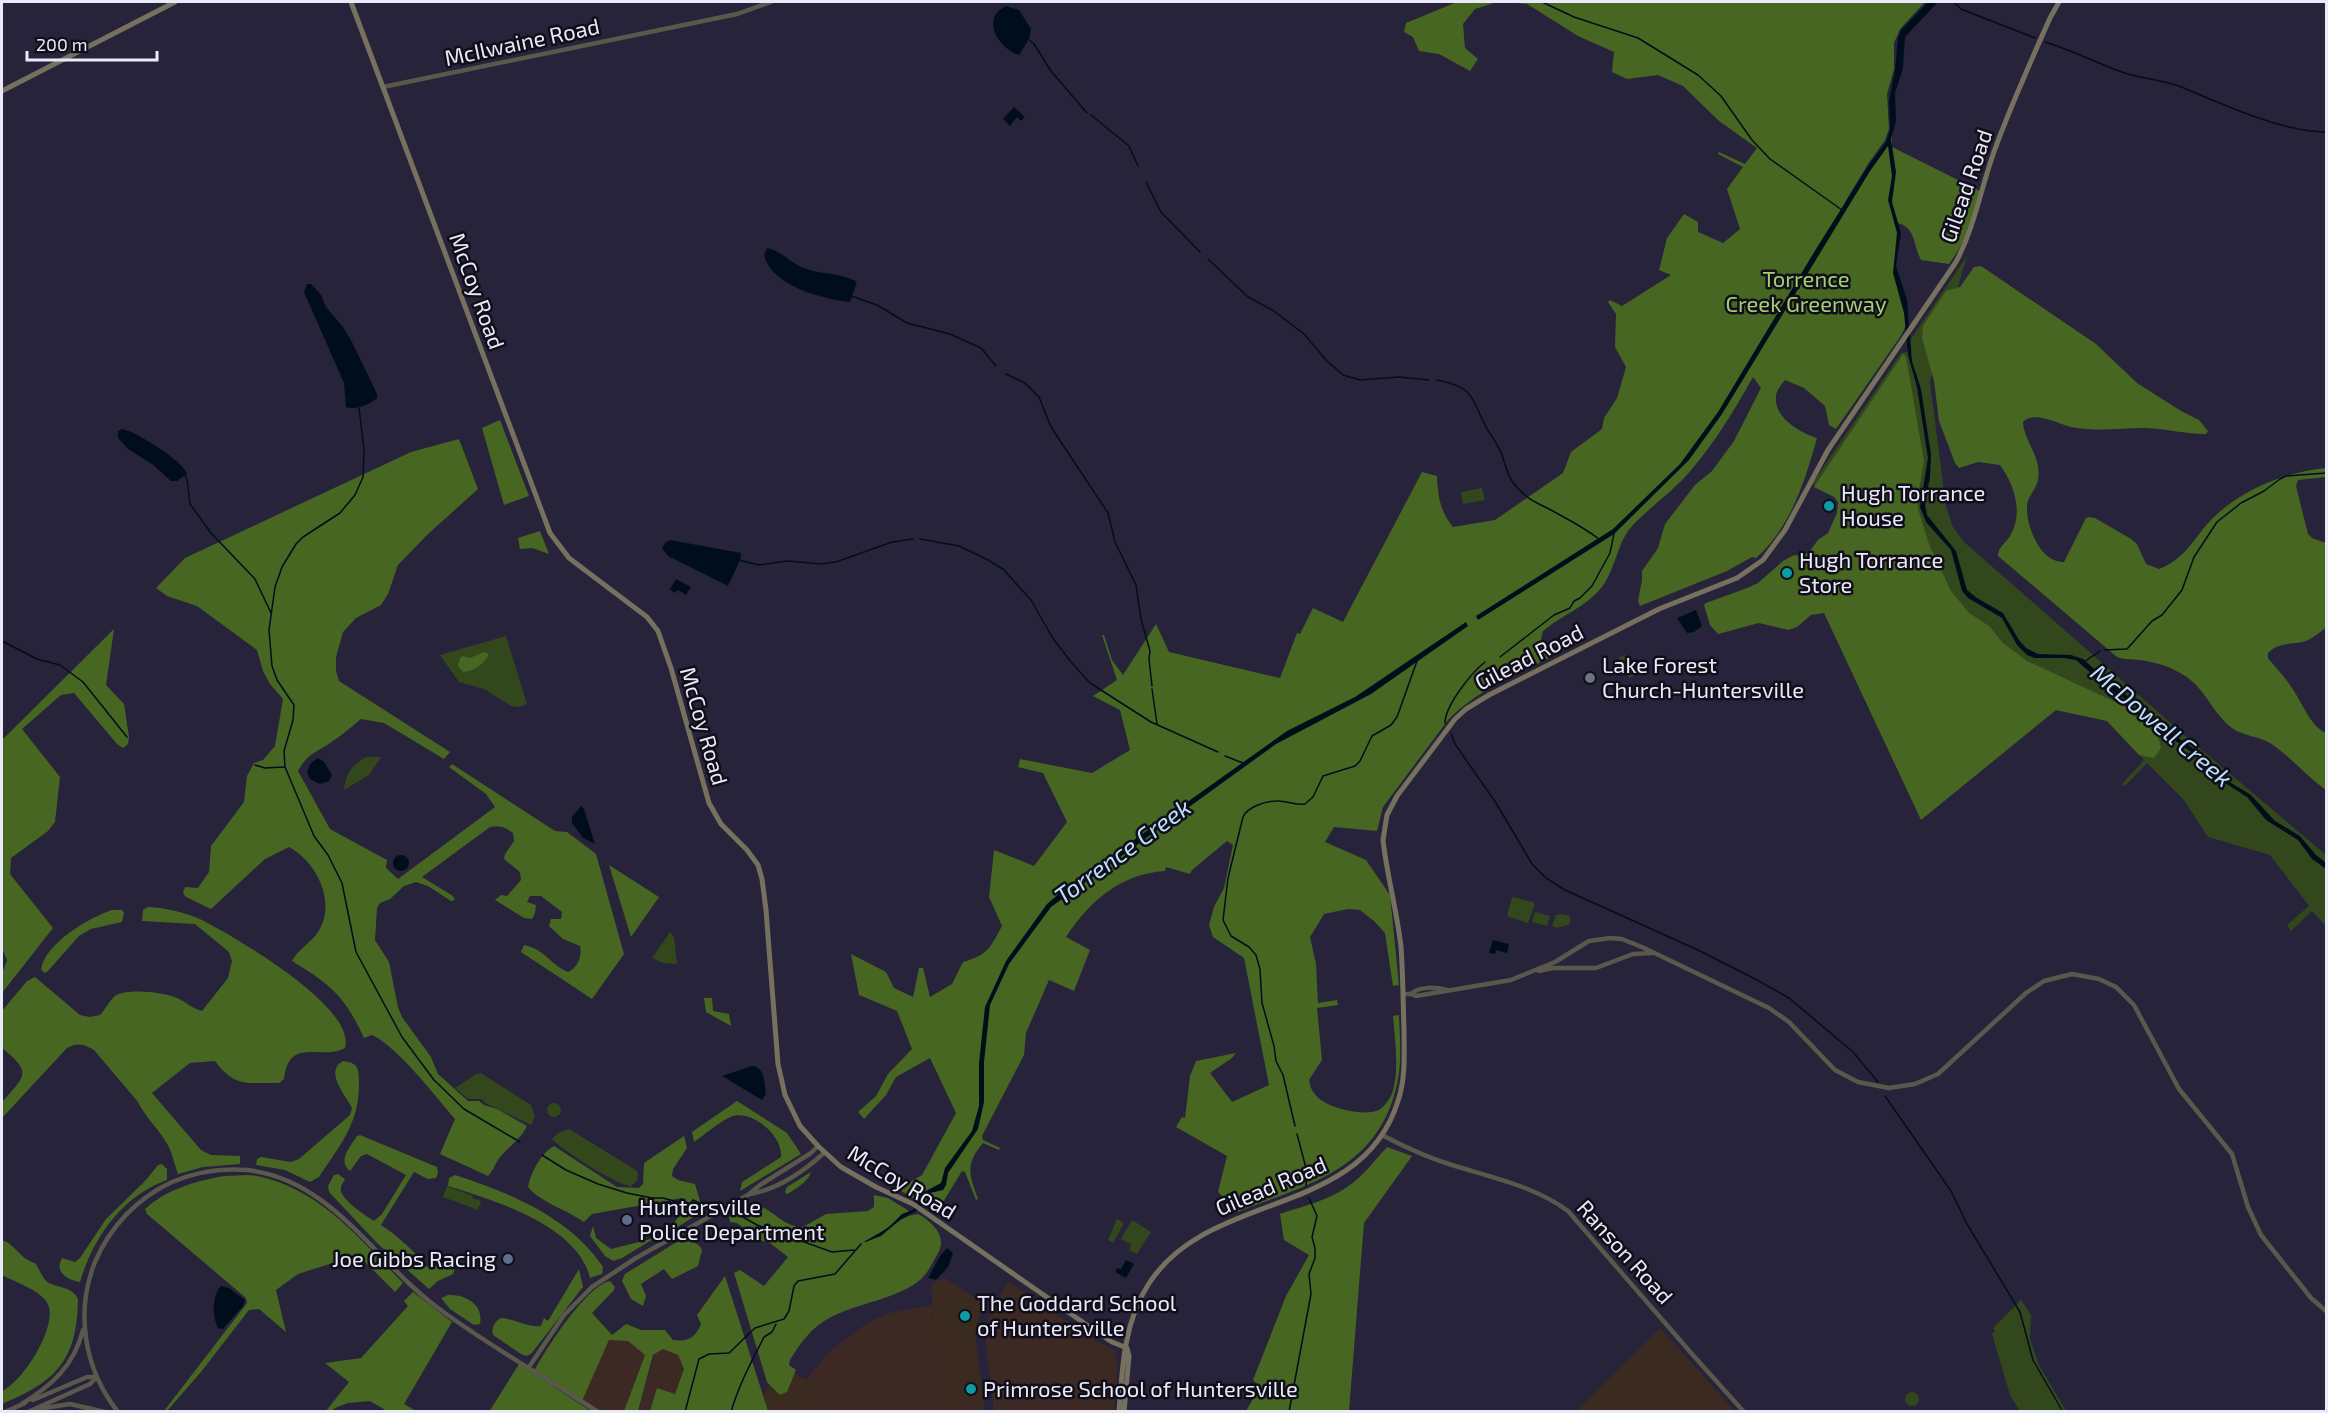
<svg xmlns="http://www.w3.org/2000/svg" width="2328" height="1413" font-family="'Exo 2',sans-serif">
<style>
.commercial{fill:#3c2923}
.education{fill:#3b2a20}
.green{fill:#33471c}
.forest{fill:#476621}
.water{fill:#000e1c}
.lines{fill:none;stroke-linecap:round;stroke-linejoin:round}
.stream{stroke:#000e1c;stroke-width:1.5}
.tertiary{stroke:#5a574b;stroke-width:4.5}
.secondary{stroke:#76715e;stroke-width:5}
.culture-dot{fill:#0f9aa8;stroke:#100e19;stroke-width:2}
.worship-dot{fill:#6b7280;stroke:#100e19;stroke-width:2}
.service-dot{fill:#5c6f8a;stroke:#100e19;stroke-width:2}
.labels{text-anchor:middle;stroke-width:5;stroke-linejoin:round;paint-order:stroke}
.street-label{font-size:22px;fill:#eae9f9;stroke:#100e19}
.park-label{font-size:22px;fill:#a3d072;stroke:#100e19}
.poi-label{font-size:22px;fill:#eae9f9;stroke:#100e19;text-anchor:start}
.water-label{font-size:24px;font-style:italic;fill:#bde1fc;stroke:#100e19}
</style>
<rect width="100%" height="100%" fill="#27233a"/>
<path class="commercial" d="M1008,1281L1096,1341L1115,1350L1118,1364L1114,1411H994L986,1345V1328L991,1312Z
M932,1305L937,1397L985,1411H827L824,1391L806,1380L829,1352L867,1323L889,1313Z
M609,1340L628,1341L645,1355L624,1411H598L582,1401Z
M663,1349L678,1355L684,1369L675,1394L657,1388L650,1411L638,1412L654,1355Z"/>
<path class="education" d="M945,1278L983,1303L977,1325L976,1342L985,1411L937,1397L931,1284Z
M1660,1328L1735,1411H1580L1578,1409Z
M781,1365L824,1391L827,1411L753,1412Z"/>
<path class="green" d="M1967,256L1930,382L1946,507L1953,527L1964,542L2190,740L2326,855V926L2312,911L2291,931L2287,925L2309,906L2270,855L2208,837L2184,800L2147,763L2125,786L2122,784L2144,760L2107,721L2056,710L2045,719L1850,504L1827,489L1812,484L1901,353L1907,352L1909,342Z
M1482,488L1485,500L1463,504L1461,492Z
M506,636L527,704L519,707L511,706L484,689L459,682L440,655Z
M1625,655L1635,675L1629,678L1618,658Z
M366,757H381L369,775L344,790C345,774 352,765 366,757Z
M1514,897L1533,902L1535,904L1528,923L1509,917L1507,915L1512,898Z
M1535,912L1550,916L1547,926L1532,922Z
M1563,914L1570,916V924L1557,928L1552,926L1556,915Z
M670,932L674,937L677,964L663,963L652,958Z
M481,1073L531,1105L535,1117L531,1125L487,1104L481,1099H468L455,1088L476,1074Z
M547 1110a7 7 0 1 1 14 0a7 7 0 1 1-14 0Z
M569,1129L636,1170L638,1174L637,1181L631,1186C618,1186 562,1150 552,1139L558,1133Z
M447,1186L473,1196L472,1198L481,1201L478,1210L443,1197Z
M1117,1219L1124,1223L1113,1243L1108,1240Z
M1132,1220L1151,1232L1137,1254L1129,1250L1131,1244L1121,1239Z
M2021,1300L2031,1315L2030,1339L2039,1365L2066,1411H2020L2010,1395L1992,1334L1995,1331L1993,1328Z
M1905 1399a7 7 0 1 1 14 0a7 7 0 1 1-14 0Z"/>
<path class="forest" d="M1457,2H1497L1475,9L1463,24L1465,48L1478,59L1470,71L1439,54L1419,51L1413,37L1404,32L1406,23Z
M1510,2H1925L1900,29L1894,43V69L1887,94L1889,129L1885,140L1868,164L1845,202L1849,203L1892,135V147L1980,191C1973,217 1966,242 1949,264L1921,260C1913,245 1916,228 1898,223L1899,237L1894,264L1909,320L1900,337L1836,429L1829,425L1825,406L1804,388L1785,380C1781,385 1776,391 1776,397C1774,418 1801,433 1817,438C1805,481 1791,527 1756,558L1752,557L1727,571L1640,606L1638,601L1642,580V571L1658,548L1665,524L1695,485L1712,471L1734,441L1761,388L1753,377C1735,409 1716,441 1692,469C1675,490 1651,506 1632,526C1617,543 1616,568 1602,587C1586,607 1562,615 1543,631L1541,639L1549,658C1513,676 1476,691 1448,720L1383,807L1377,831L1334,827L1325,842L1366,860L1390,895L1399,985L1393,986L1385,933L1374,921L1360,910L1348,909L1324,914L1310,937L1316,964L1318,1003L1337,1000L1338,1005L1317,1008L1322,1060L1309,1080C1310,1084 1311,1090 1314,1093C1323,1108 1364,1117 1379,1110C1384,1107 1388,1101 1391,1096C1400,1074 1395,1040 1393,1016L1399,1015C1400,1038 1402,1062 1397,1084C1378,1170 1308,1184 1238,1212L1218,1192L1227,1156L1176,1127L1182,1117L1185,1118L1190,1076L1196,1061L1236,1053L1232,1058L1210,1073L1232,1102L1269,1085L1244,958L1213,937L1209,925L1214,907L1224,888L1233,845L1227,841L1192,870L1190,874L1166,867L1165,871C1120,874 1090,901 1066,937L1090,950L1074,991L1049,980L1026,1033L1024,1055L982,1136L983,1140L1000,1148L999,1150L983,1143C965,1164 969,1175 978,1199L976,1200L965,1172L962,1171L937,1212L921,1200L919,1202L898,1189L922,1175L956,1113L930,1058L896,1077L886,1095L864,1119L858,1112L876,1096L888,1074L912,1049L897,1011L859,995L851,954L886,972L894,988L913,997L919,968H923L930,997L952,984L963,962C988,955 990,948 1002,926L989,897L994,850L1034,866L1067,822L1043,773L1018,767L1020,759L1092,773L1130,750L1120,710L1093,696L1117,680L1102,635H1104L1112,660L1123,675L1156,624L1169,652L1280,678L1297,633L1300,634L1313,608L1343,622L1422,472L1437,476C1438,497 1440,511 1453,527L1495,520L1563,473L1571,452L1602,429L1604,418L1617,398L1626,367L1615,347L1616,314L1608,302L1610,300L1622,306L1671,275L1659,270L1667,238L1684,214L1698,222V232L1723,243L1740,229L1727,189L1743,167L1718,154L1719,152L1745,164L1757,148L1719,121L1683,86L1658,75L1627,79L1612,72L1614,52L1578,36L1527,4Z
M1981,266L2096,344L2137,383L2181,411L2199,420L2208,431L2206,434C2186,434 2166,429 2146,428C2119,428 2099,432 2071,427C2058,424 2034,410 2023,422C2024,438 2035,450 2038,466C2042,490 2026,493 2027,509C2027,528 2041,563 2064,562L2086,518L2089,517L2095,518L2131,539L2137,544L2146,564L2159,569C2180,561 2190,546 2203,529C2232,493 2282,472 2326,468V477L2298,480L2296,486L2308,534L2312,538L2326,543V627C2321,632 2313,638 2306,641C2292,645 2278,642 2268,653V658C2276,668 2285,677 2292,688C2302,702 2310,726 2326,733V790C2306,776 2290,756 2270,743C2258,736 2243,736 2232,728C2212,713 2205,687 2182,674C2169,666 2155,662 2139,660C2131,659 2125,660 2117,657L1998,556C1998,547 2006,543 2010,536C2024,513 2014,484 2000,465L1978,462L1959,468L1955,463L1939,421L1934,381L1922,338L1923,326L1946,291L1960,287L1974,267Z
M1903,354L1906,357L1924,461L1917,502L1919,512L1929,544L1951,591L1969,613L1989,626L2003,643L2027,661L2124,706L2158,736L2161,748L2154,758L2139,755L2107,721L2056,710L1921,820L1824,613L1811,615L1797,627L1788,630L1759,623L1718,634L1710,625L1704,605L1706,603L1747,588L1758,583L1783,561L1794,555L1802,556L1809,552L1818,540L1828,533L1837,513L1838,502L1834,497L1814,487Z
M500,420L529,496L504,505L482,428Z
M459,439L478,489L427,535L398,565L388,594L381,605L356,618L343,632L336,657V671L339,681L450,752L444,759L384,723L361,719C351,727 341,736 330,743C314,754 308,753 298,771L330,829L387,860L386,868L398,879L495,807L486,794L449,767L452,764L555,831L567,832L596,854L624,954L592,999L521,952L524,945C546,950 552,966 568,972C578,967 582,957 580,946L563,939L549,926L551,919H561L562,912L541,896H530L527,902L536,905L535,913L532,919L524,918L495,900L501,895L507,896L521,880L520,872L504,859L505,854L514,841L513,833C506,827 499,825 490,827L422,877L453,896L455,900L451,901L428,886L416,882L404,886L390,899L380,903L377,908L375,940L389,962L398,1007L402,1017L431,1057L438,1074L468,1101H479L484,1105L497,1109L527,1126C520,1141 507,1147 498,1160C494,1166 493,1171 488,1176L440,1154L455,1119C434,1095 399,1048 372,1035L364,1038C345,996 330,984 292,961C298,949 311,943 318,932C337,903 317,862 289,847L265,859L211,909L186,897L183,893L185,887L198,888L209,872L211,846L244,802L247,776L254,763L263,760L275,746L283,699L270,684L263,671L257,650L197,606L167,596L156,588L185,558L411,452Z
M540,531L549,554L532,548L520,549L518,538Z
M114,629L106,685L124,704L129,737L128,744L123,748L117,744L74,693L61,695L22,729L60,777L55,822L48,831L11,858L10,874L53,928L2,993V973L7,960L2,948V740Z
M484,652L489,654C485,663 473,672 463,672L458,666L460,658L463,656L470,658Z
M609,865L659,897L631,937Z
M148,907C166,908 185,912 202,920C233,936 357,1007 345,1048C321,1061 289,1036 284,1079L279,1083C248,1082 236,1089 215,1061L190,1063L152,1093L201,1150L211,1155L240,1156V1164L203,1167L178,1174C174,1163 172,1151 166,1142C158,1128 145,1117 138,1102L94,1050C84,1044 78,1042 67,1048L2,1118V1102C25,1076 33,1073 2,1048V1011L27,981L35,977L80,1015L90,1017L100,1015C105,1010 109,1001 115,996C126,988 164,992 177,998C186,1002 191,1008 202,1011L228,978L232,961L229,952L195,924L142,921L143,910Z
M112,910H122L124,913L122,922L91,929L79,936L47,972L44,973L41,969C46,943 88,918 112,910Z
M704,998H712L713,1011L729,1014L731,1026L706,1012Z
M343,1061C359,1063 359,1069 359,1084C359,1124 340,1145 319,1177L310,1182L285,1170L256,1165L257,1159L261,1157L291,1162L299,1159L350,1115L352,1108C345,1094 324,1072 343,1061Z
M737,1101L787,1133L801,1154L740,1191L742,1182L781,1157C783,1136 754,1111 733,1116C723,1119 704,1135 694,1142L692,1132Z
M360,1135L437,1167L438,1174L436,1178L428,1179L414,1172L381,1225C395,1234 404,1243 416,1254C420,1257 420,1262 424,1266C435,1269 445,1262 456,1266L453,1274L438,1281L429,1289L378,1244L329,1192L328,1186L334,1175L338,1174L345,1179C344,1182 341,1184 341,1188C338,1198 366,1216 374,1221L382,1214L406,1175L367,1154L361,1156L350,1171C337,1161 350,1147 357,1136Z
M684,1136L687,1148L673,1169L672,1176L678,1180L695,1184L703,1211L668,1233L663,1229L672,1225L685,1209L682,1198L592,1214L584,1222C569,1211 538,1201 528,1187C531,1172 541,1153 554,1146L617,1187L639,1188L643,1184L644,1163Z
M1387,1147L1412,1156L1364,1223L1349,1411H1246L1260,1387L1253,1380L1286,1296L1309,1255L1284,1240L1280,1214C1303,1206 1330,1200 1350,1185C1364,1175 1375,1160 1387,1147Z
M162,1164L167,1169V1180C122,1196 93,1238 80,1282C68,1280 54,1273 62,1258L75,1262L80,1258L106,1219L146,1180L158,1165Z
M811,1172C809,1181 796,1189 787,1194L785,1192L787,1187Z
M455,1175C510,1193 570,1217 603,1267L602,1274L590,1278C578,1225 493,1200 448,1186L449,1178Z
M224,1176C235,1176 246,1174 257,1176C320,1189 360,1239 403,1283L395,1292L358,1255L298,1274L276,1290L286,1332L259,1309L249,1310L201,1372L167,1411H164L247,1303L246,1298L147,1214L145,1209C167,1189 196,1181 224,1176Z
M874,1195L888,1198L909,1211L879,1234L865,1241L866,1242C885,1236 899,1215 918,1214C931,1221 948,1236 938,1253C933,1262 928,1273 920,1280C899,1298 856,1304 831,1317C813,1326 800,1343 790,1360L789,1365L796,1370L787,1392L780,1395L767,1382L734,1273L740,1270L764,1286L788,1257L770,1243L760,1240L737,1223L730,1222L729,1217C764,1185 773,1227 803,1227L826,1214L868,1211L874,1207Z
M593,1226L596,1238L611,1249L655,1238L622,1258L613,1261L605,1256L590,1236Z
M2,1240C15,1244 21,1260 35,1263C40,1269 42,1279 49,1283C59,1288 73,1287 78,1299C77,1360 57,1381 2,1404V1391C22,1383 62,1322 46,1301C37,1289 15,1282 2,1275Z
M684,1240C692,1241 699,1243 702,1250L698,1266L672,1279L664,1269L641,1284L646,1296L643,1306L631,1299L622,1281L625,1274L675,1243Z
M579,1269L583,1287L531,1354L526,1356L521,1354L493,1335C491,1328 495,1320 502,1318C515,1319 529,1328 541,1326L544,1318L548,1321Z
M725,1276L768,1411H650L657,1388L675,1394L684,1369L678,1355L663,1349L653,1355L638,1411H624L645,1355L628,1341L609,1340L582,1401L534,1371C546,1349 586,1286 610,1281L615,1287L614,1290L592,1313L612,1335L626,1324L641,1330H665L673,1340C688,1342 695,1338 701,1324L697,1315Z
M413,1292L452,1322L404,1404L416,1411H387L370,1401L348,1403L337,1407L331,1411H326L349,1382L325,1363L361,1358L408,1306L404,1301Z
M448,1295C465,1294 484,1304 480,1324L474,1325L450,1309L441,1298Z
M519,1364L591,1411L489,1412Z"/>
<path class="water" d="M1928,2H1938L1905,37L1903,68L1895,93L1896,121L1891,139L1896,172L1892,202L1901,233L1896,266L1907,300L1912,361L1921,389L1931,455L1930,477L1925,504L1927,515L1956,551L1967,590L1977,598L2003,613L2019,640L2026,648L2038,654L2071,655L2083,659L2118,690L2141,704L2171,733L2207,758L2228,781L2251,795L2275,821L2300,836L2316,855L2326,863V869L2312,859L2298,840L2266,820L2247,797L2222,781L2204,761L2160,730L2137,706L2108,688L2076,660L2064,658H2035L2027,655L2017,645L2002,618L1968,598L1962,591L1951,550L1926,522L1920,507L1928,458L1917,387L1908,355L1904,313L1893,273L1897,233L1888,200L1892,176L1888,146L1870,171L1722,414L1689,460L1614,534L1478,620L1476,616L1613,529L1680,464L1718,412L1816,249L1870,163L1886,142L1890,130L1889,101L1895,70L1898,38L1901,30Z
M1006,6L1019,10L1031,29L1029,39L1019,55C1000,49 979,19 1006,6Z
M1014,107L1025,117L1021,121L1017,117L1010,126L1003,119Z
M767,248C781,251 789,261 801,267C819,275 840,272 857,282L850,302C823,299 771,286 764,255Z
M307,284H311L321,295L326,307L343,327L352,342L377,394V398C369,405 356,410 346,407L344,383L304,292Z
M122,429C135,431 184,461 187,474L177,481H171L152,464L128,449L118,438V431Z
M670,540L741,553L740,560L728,586L668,556L662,548L666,542Z
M676,579L691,587L686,595L678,590L674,593L670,589Z
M1696,610L1702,626L1694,632L1687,633L1677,618Z
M1466,622L1468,626L1371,694L1276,744L1051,907L1009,964L990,1005L984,1062V1102L978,1129L948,1173L946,1185L943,1190L930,1193L918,1210L901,1219L881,1236L862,1243L888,1228L902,1214L913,1210L926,1191L941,1183L945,1168L972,1131L979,1106V1063L985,1007L1006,961L1047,904L1061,892L1287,731L1355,697Z
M318,758L324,762L332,775L329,781L320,784L310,779L307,772L311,763Z
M581,806L584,809L595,844L583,838L572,823V817Z
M393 863a8 8 0 1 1 16 0a8 8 0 1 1-16 0Z
M1493,940L1509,944L1507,953L1496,950L1495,954L1489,953Z
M752,1066C766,1068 764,1083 766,1094L762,1100L722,1076Z
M947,1248L953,1253L948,1267L936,1280L928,1278L940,1256Z
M1126,1260L1134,1264L1126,1278L1115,1272L1117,1268L1121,1269Z
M221,1286L229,1288L245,1300L243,1306L223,1329L218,1328C212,1317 212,1294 221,1286Z"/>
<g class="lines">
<path class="stream" d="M1542,2L1574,17L1638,38L1698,75L1721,96L1752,140L1770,159L1842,210
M1954,2L1961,9L2035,38
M1028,39L1034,44L1051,71L1087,113
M2045,42C2072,50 2096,63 2122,72C2142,79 2165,80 2184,88C2227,106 2280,131 2326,132
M1091,115L1129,146L1138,166
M1146,182L1161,212L1200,252
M1208,259L1248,297L1274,311L1304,334L1326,360L1343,375L1360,380L1399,377L1429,380
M851,296L877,305L907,323L950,334L981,348L996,366
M1006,374L1025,383L1039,397L1051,427L1108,513L1115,542L1136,585L1141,619L1150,651L1149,659L1152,686
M1437,380C1472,387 1470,394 1484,423C1489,434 1498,443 1502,455C1505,464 1507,473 1512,481C1527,502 1540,503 1560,515C1573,522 1587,530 1599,539
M359,408L364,450L363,477L355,495L340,513L303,537L296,544L282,567L275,587L269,630L272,666L277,680L294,705L293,720L284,751L285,767L314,836L328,855L342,883L356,952L402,1037L434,1080L464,1109L520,1142
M185,476L187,479L190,504L211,533L255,579L271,613
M920,539L959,546L988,560L1003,569L1031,600L1052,637L1071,662L1090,683L1151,722L1218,752
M739,560L759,565L788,561L821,564L836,562L892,542L913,539
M2,641L37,659L60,665L83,682L127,737
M2104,650L2127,649L2152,621L2162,615L2182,590L2194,557L2217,522L2241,503L2264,491L2280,479L2286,476L2326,473
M1500,657L1554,615L1570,608L1574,601L1580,598L1592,586L1610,553L1614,534
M2084,662L2100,651
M1152,689L1157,724
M1445,723C1445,706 1471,673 1485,662
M1451,733L1455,744L1496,803L1532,864L1546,878L1565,890L1698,950L1757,980L1789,998L1853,1052L1878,1082
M1225,756L1243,763
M255,765L265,768L284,767
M1885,1096L1951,1191L1967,1224L2020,1312L2033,1360L2063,1412
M1295,1126L1283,1075L1276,1061L1274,1046L1262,1003L1260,969L1256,955L1249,947L1231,936L1223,920L1228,878L1243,817C1247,807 1266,801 1276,801C1286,800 1296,806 1305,804L1313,797L1323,776L1355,766L1360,761L1372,736L1391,725L1397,717L1417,661
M1297,1134L1307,1172L1306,1186
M542,1155L566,1170L598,1184L627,1193L652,1198H663L689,1205L693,1200L706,1206
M736,1213L757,1225L832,1252L854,1250
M685,1412L699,1359L709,1354L729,1353L755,1328L784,1319L789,1311L794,1286L798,1281L835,1274L861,1244
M731,1412C739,1384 752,1361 764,1337L772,1332L776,1324
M1289,1412L1311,1294L1309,1274L1315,1258V1248L1312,1237L1317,1216L1309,1198"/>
<path class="tertiary" d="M383,87L737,14L771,2
M1539,971L1553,968H1596L1633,954L1653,953
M1403,994H1411L1416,996L1511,980L1555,962L1589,941L1610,938L1622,939L1644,948L1769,1008L1789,1022L1835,1070L1858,1082L1889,1088L1915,1084L1938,1074L2026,993L2044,981L2072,974L2099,979L2116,987L2134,1005L2179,1089L2232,1154L2248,1207L2261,1235L2311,1298L2326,1311
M1411,994C1419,986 1436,987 1447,990
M1382,1135C1403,1146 1424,1156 1446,1163C1488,1177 1533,1185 1568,1211L1692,1354L1744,1412
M750,1194C779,1189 803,1172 824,1153
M529,1367L564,1315L592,1287L636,1258L748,1195L760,1185L811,1153L818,1146
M33,1400L87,1377H97
M22,1404C52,1385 74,1366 83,1330
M38,1409L70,1404L105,1412
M5,1412L25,1403
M28,1412L90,1384L97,1377
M118,1412C84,1369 75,1312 95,1262C110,1227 137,1198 172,1182C195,1172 222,1168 247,1170C332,1179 375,1262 438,1308C489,1346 545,1377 598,1412"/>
<path class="secondary" d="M351,2L550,533L569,558L647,617L658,631L671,668L709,803L721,824L747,850L758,865L762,879L766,910L778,1064L785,1095L800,1126L818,1146L841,1167L876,1187L913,1204L1094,1330L1112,1342L1127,1348
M2,91L175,2
M1119,1412C1122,1369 1124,1322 1148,1285C1208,1189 1361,1220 1398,1101C1406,1077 1404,1053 1404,1029C1403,1002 1403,974 1401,947C1397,911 1387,876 1383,840L1387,815L1397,796L1455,719L1466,709L1489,695L1659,609L1737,578L1763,560L1785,530L1828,450L1956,262C1975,226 1981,187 1995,149C2011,105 2031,61 2050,18L2059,2
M1124,1412L1129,1356L1127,1348"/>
</g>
<g class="culture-dot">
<circle cx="1829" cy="506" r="6"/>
<circle cx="1787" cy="573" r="6"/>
<circle cx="965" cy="1316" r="6"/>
<circle cx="971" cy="1389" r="6"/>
</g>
<circle class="worship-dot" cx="1590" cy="678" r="6"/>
<g class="service-dot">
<circle cx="627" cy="1220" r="6"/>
<circle cx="508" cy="1259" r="6"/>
</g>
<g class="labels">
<g class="street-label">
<text transform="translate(522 42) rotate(-12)" y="8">McIlwaine Road</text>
<text transform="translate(1966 186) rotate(-71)" y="8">Gilead Road</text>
<text transform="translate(477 291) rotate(70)" y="8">McCoy Road</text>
<text transform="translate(1529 657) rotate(-27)" y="8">Gilead Road</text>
<text transform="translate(704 726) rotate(74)" y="8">McCoy Road</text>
<text transform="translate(902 1182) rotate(31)" y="8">McCoy Road</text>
<text transform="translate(1271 1186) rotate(-23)" y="8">Gilead Road</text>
<text transform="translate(1625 1252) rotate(48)" y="8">Ranson Road</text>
</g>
<g class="park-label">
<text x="1806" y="287">Torrence<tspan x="1806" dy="25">Creek Greenway</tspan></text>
</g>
<g class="poi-label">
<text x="1841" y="501">Hugh Torrance<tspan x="1841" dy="25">House</tspan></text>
<text x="1799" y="568">Hugh Torrance<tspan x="1799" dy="25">Store</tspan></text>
<text x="1602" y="673">Lake Forest<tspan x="1602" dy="25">Church-Huntersville</tspan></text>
<text x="639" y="1215">Huntersville<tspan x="639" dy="25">Police Department</tspan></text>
<text x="496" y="1267" text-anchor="end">Joe Gibbs Racing</text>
<text x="977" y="1311">The Goddard School<tspan x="977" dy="25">of Huntersville</tspan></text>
<text x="983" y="1397">Primrose School of Huntersville</text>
</g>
<g class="water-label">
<text transform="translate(2161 726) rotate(40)" y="8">McDowell Creek</text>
<text transform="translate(1123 852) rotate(-36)" y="8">Torrence Creek</text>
</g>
</g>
<rect width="2328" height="1413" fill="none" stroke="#eae9f9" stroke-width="6"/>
<path d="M27 51v9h130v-9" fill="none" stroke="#eae9f9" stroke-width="3"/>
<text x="36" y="51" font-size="18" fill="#eae9f9" stroke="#100e19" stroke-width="4.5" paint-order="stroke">200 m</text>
</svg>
